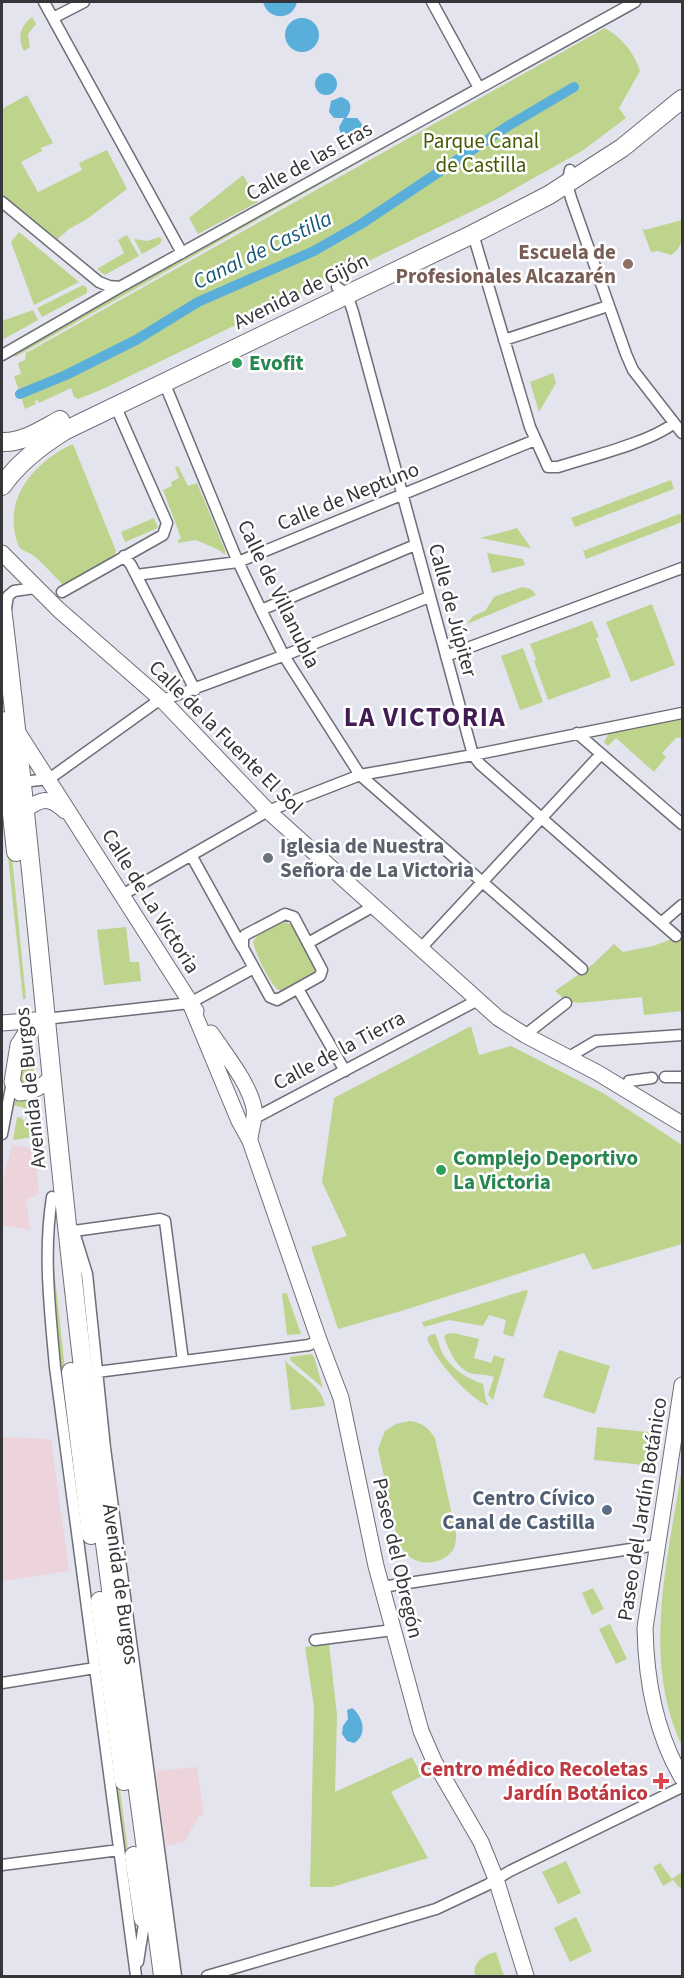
<svg xmlns="http://www.w3.org/2000/svg" width="684" height="1978" font-family="'Source Sans 3',sans-serif">
<style>
.commercial{fill:#edd3da}
.industrial{fill:#ecd3dc}
.green{fill:#bed48d}
.water{fill:#5aaeda}
.lines{fill:none;stroke-linecap:round;stroke-linejoin:round}
.canal{stroke:#5aaeda;stroke-width:10}
.street-casing{stroke:#6e6e78;stroke-width:13}
.secondary-casing{stroke:#6e6e78;stroke-width:17}
.highway-casing{stroke:#6e6e78;stroke-width:20}
.street{stroke:#fff;stroke-width:10}
.secondary{stroke:#fff;stroke-width:15}
.highway{stroke:#fff;stroke-width:18}
.education-dot{fill:#8d6e63;stroke:#fff;stroke-width:2}
.leisure-dot{fill:#2e9e5b;stroke:#fff;stroke-width:2}
.worship-dot{fill:#6b7280;stroke:#fff;stroke-width:2}
.service-dot{fill:#5c6f8a;stroke:#fff;stroke-width:2}
.health-dot{fill:#e0444e;stroke:#fff;stroke-width:2}
.labels{text-anchor:middle;stroke-width:5;stroke-linejoin:round;paint-order:stroke}
.park-label{font-size:21px;fill:#475a00;stroke:#fff}
.street-label{font-size:21px;fill:#36363a;stroke:#fff}
.education-label{font-size:21px;font-weight:bold;fill:#785e54;stroke:#fff;text-anchor:end}
.leisure-label{font-size:21px;font-weight:bold;fill:#27864d;stroke:#fff;text-anchor:start}
.worship-label{font-size:21px;font-weight:bold;fill:#5b616d;stroke:#fff;text-anchor:start}
.service-label{font-size:21px;font-weight:bold;fill:#4e5e75;stroke:#fff;text-anchor:end}
.health-label{font-size:21px;font-weight:bold;fill:#be3a42;stroke:#fff;text-anchor:end}
.water-label{font-size:22px;font-style:italic;fill:#165775;stroke:#fff}
.district-label{font-size:27px;font-weight:bold;letter-spacing:1.5px;fill:#401c53;stroke:#fff}
</style>
<rect width="100%" height="100%" fill="#e3e4ee"/>
<path class="commercial" d="M12,1145L35,1149L39,1194L26,1200L30,1230L2,1225V1186Z
M64,1535L69,1571L2,1581V1545Z
M197,1767L204,1815L199,1816L184,1842L166,1846L156,1771Z"/>
<path class="industrial" d="M2,1437L51,1439L64,1535L2,1545Z"/>
<path class="green" d="M32,17L36,24L28,34L30,47L24,51C17,38 20,26 32,17Z
M605,28C622,38 634,52 640,71L619,108L626,118L582,151L493,201L103,389L78,399L74,397L71,388L39,403L38,400L35,401L36,404L25,409L14,376L21,374L18,363L25,360L26,353Z
M27,95L53,143L41,148L42,151L21,162L38,192L82,170L79,163L107,150L127,189L87,219L69,229L52,244L2,202V109Z
M393,143L15,357L14,352L373,151Z
M243,175L258,202L198,234L189,218Z
M682,220C683,235 684,247 671,255L658,251L651,252L642,228L645,230Z
M19,232L79,282L34,305L11,242Z
M127,235L139,256L105,275L97,269L124,253L118,240Z
M160,237L162,240L160,244L142,254L134,239L147,241Z
M83,285L87,288V293L42,317L37,308Z
M33,310L38,320L2,340V321Z
M553,373L556,383L539,412L530,382Z
M73,444L116,551L113,559L64,586C54,576 45,565 34,556C30,552 23,552 19,547C0,500 34,462 73,444Z
M178,466L188,486L197,483L225,550V555L219,550L196,540L178,543V540L181,538L163,490L172,486L171,482L179,478L175,468Z
M671,480L674,489L575,527L571,518Z
M682,513V522L586,559L583,551Z
M154,518L158,528L125,542L121,532Z
M517,528L531,548L480,538Z
M487,553L523,559L525,565L492,573Z
M522,587L531,589L536,595L467,624L473,616L485,611L494,597Z
M652,604L675,665L631,682L606,622Z
M592,621L599,637L596,638L611,677L548,700L534,661L536,659L530,644Z
M523,648L543,702L520,710L501,656Z
M678,717L682,723V737L676,738L662,753L666,757L654,772L616,738L608,746L604,742L611,729Z
M11,846L26,999H23L7,847Z
M283,922C300,923 308,952 315,965C316,970 315,975 311,978C305,983 288,993 281,991C271,988 255,952 253,942L258,935Z
M126,927L130,962H139L141,981L104,985L97,930Z
M675,938L682,941V1011L644,1015L642,997L578,1003L567,1001L555,991L592,965L614,944L623,952L653,946Z
M471,1026L479,1055L511,1046L603,1093L682,1145V1244L593,1270L584,1253L401,1311L338,1329L311,1247L347,1236L322,1182L334,1098Z
M29,1039L31,1040L35,1084L28,1086L19,1084L23,1044Z
M18,1097H34L36,1099L38,1124L28,1109L13,1105Z
M17,1117L22,1118L34,1137L13,1140Z
M54,1268L68,1397C56,1361 49,1305 54,1268Z
M526,1290L528,1291L513,1337L503,1334L506,1320L489,1315L483,1326L449,1320L424,1327L422,1322Z
M285,1293L287,1294L301,1334L287,1335L282,1294Z
M454,1333L479,1339L474,1358L491,1363L494,1355L505,1359L493,1400L488,1395L494,1377C486,1374 482,1375 474,1374C457,1371 450,1352 444,1337L446,1334Z
M435,1334C439,1341 440,1350 444,1356C454,1371 467,1378 483,1384L486,1401L489,1406C468,1398 434,1359 427,1338L430,1335Z
M559,1350L610,1366L595,1414L543,1397Z
M312,1354L314,1357L323,1388L290,1360V1357Z
M285,1360C298,1376 322,1384 325,1406L291,1410Z
M410,1421C422,1423 428,1427 435,1438L456,1533C456,1537 456,1544 454,1548C446,1563 423,1567 410,1557C406,1554 403,1549 399,1546L378,1449L385,1431L396,1424Z
M597,1427L658,1433L654,1466L594,1460Z
M682,1468V1746C641,1659 668,1559 682,1468Z
M593,1588L604,1609L592,1615L582,1593Z
M610,1624L627,1659L616,1664L599,1629Z
M329,1644L337,1715L335,1792L412,1757L422,1776L391,1792L428,1858L332,1887H310L314,1707L305,1647Z
M100,1676L108,1699L134,1897L133,1906H131Z
M566,1861L581,1893L558,1904L542,1872Z
M660,1863L672,1879L682,1872V1887L680,1888L673,1880L663,1886L653,1867Z
M576,1917L592,1951L570,1962L554,1928Z
M496,1952L504,1976H475C472,1962 484,1955 496,1952Z"/>
<path class="water" d="M263,2H297C293,21 268,21 263,2Z
M285 35a17 17 0 1 1 34 0a17 17 0 1 1-34 0Z
M315 84a11 11 0 1 1 22 0a11 11 0 1 1-22 0Z
M341,97C352,100 353,109 346,118H357L362,124V132L354,140C345,140 340,136 339,127L344,118H334L329,112L331,101Z
M352,1708C363,1716 368,1735 354,1743L347,1741L342,1734L343,1726L348,1719L347,1710Z"/>
<g class="lines">
<path class="canal" d="M20,394L66,375L136,340L198,302L314,251L361,224L508,126L574,87"/>
<g class="street-casing">
<path id="street" d="M44,2L182,253
M432,2L479,88
M53,18L84,2
M570,170L567,185L572,201L626,354L633,370L682,433
M2,202L99,282L109,286L120,287
M473,234L530,427L548,467H558C589,457 651,442 674,423
M337,287L347,294L353,312C394,459 433,607 473,755L480,764L676,936
M504,340L608,306
M2,355L120,287L635,2
M164,382L235,555L261,610L284,656L360,775L582,969
M124,556L131,565L195,690
M136,575L238,562L535,440
M62,592L163,535L167,523L115,405
M261,610L415,545
M5,614L8,596L14,591L35,588
M446,656L682,568
M577,733L682,824
M19,785L22,782L49,779L155,703L288,654L429,597
M191,855L242,947
M122,895L268,811L360,775L473,755L682,713
M285,914L294,917L322,970L320,976L277,1000L270,997L243,948V938L245,935Z
M661,923L682,905
M308,943L374,906
M421,948L601,754
M298,989L345,1071
M45,1019L190,1003L254,968
M525,1035L566,1003
M567,1058L596,1041L682,1035
M665,1077H682
M629,1081L652,1078
M253,1119L478,1000
M2,1134L12,1082
M52,1197C43,1254 50,1310 55,1367L136,1976
M73,1229L87,1274L105,1448L176,1976
M74,1231L160,1219L165,1221L183,1361
M97,1372L286,1348L309,1345L319,1340
M382,1587L657,1545
M315,1640L393,1630
M2,1683L95,1668
M2,1865L119,1850
M138,1962L144,1924
M207,1976L436,1909L487,1885L510,1871L682,1787"/>
</g>
<g class="secondary-casing">
<path id="secondary" d="M2,553L59,610L162,700L268,811L498,1018L525,1035L598,1073L682,1124
M17,731L196,1011
M24,811C41,798 49,796 65,811
M190,1003L239,1121L250,1141L319,1340L341,1398L376,1566L421,1731L434,1761L481,1842L496,1879L526,1976
M34,1020L18,1045L12,1082L20,1093C34,1092 41,1087 52,1077
M2,1023L40,1020
M211,1033C225,1054 249,1083 254,1108C256,1118 250,1130 250,1141
M682,1385L645,1628C646,1681 655,1732 682,1778"/>
</g>
<g class="highway-casing">
<path id="highway" d="M2,442C23,443 41,430 60,420
M2,486C18,463 40,446 64,431L473,234L549,195L622,148L682,99
M2,608C33,858 52,1109 82,1359C106,1565 136,1771 163,1976
M2,721L16,852
M71,1372L91,1535
M100,1601L124,1781
M134,1856L143,1918"/>
</g>
<use href="#street" class="street"/>
<use href="#secondary" class="secondary"/>
<use href="#highway" class="highway"/>
</g>
<circle class="education-dot" cx="628" cy="264" r="6"/>
<g class="leisure-dot">
<circle cx="237" cy="363" r="6"/>
<circle cx="441" cy="1170" r="6"/>
</g>
<circle class="worship-dot" cx="268" cy="858" r="6"/>
<circle class="service-dot" cx="607" cy="1510" r="6"/>
<path class="health-dot" d="M658 1772h6v6h6v6h-6v6h-6v-6h-6v-6h6z"/>
<g class="labels">
<g class="park-label">
<text x="481" y="148">Parque Canal<tspan x="481" dy="24">de Castilla</tspan></text>
</g>
<g class="street-label">
<text transform="translate(309 161) rotate(-29)" y="7">Calle de las Eras</text>
<text transform="translate(301 291) rotate(-26)" y="7">Avenida de Gijón</text>
<text transform="translate(348 496) rotate(-22)" y="7">Calle de Neptuno</text>
<text transform="translate(279 594) rotate(64)" y="7">Calle de Villanubla</text>
<text transform="translate(453 610) rotate(75)" y="7">Calle de Júpiter</text>
<text transform="translate(226 737) rotate(45)" y="7">Calle de la Fuente El Sol</text>
<text transform="translate(151 901) rotate(58)" y="7">Calle de La Victoria</text>
<text transform="translate(339 1050) rotate(-28)" y="7">Calle de la Tierra</text>
<text transform="translate(30 1088) rotate(-96)" y="7">Avenida de Burgos</text>
<text transform="translate(642 1509) rotate(-81)" y="7">Paseo del Jardín Botánico</text>
<text transform="translate(398 1558) rotate(77)" y="7">Paseo del Obregón</text>
<text transform="translate(121 1584) rotate(82)" y="7">Avenida de Burgos</text>
</g>
<g class="education-label">
<text x="616" y="259">Escuela de<tspan x="616" dy="24">Profesionales Alcazarén</tspan></text>
</g>
<g class="leisure-label">
<text x="249" y="370">Evofit</text>
<text x="453" y="1165">Complejo Deportivo<tspan x="453" dy="24">La Victoria</tspan></text>
</g>
<g class="worship-label">
<text x="280" y="853">Iglesia de Nuestra<tspan x="280" dy="24">Señora de La Victoria</tspan></text>
</g>
<g class="service-label">
<text x="595" y="1505">Centro Cívico<tspan x="595" dy="24">Canal de Castilla</tspan></text>
</g>
<g class="health-label">
<text x="648" y="1776">Centro médico Recoletas<tspan x="648" dy="24">Jardín Botánico</tspan></text>
</g>
<g class="water-label">
<text transform="translate(262 249) rotate(-26)" y="8">Canal de Castilla</text>
</g>
<g class="district-label">
<text x="425" y="726">LA VICTORIA</text>
</g>
</g>
<rect width="684" height="1978" fill="none" stroke="#36363a" stroke-width="6"/>
</svg>
